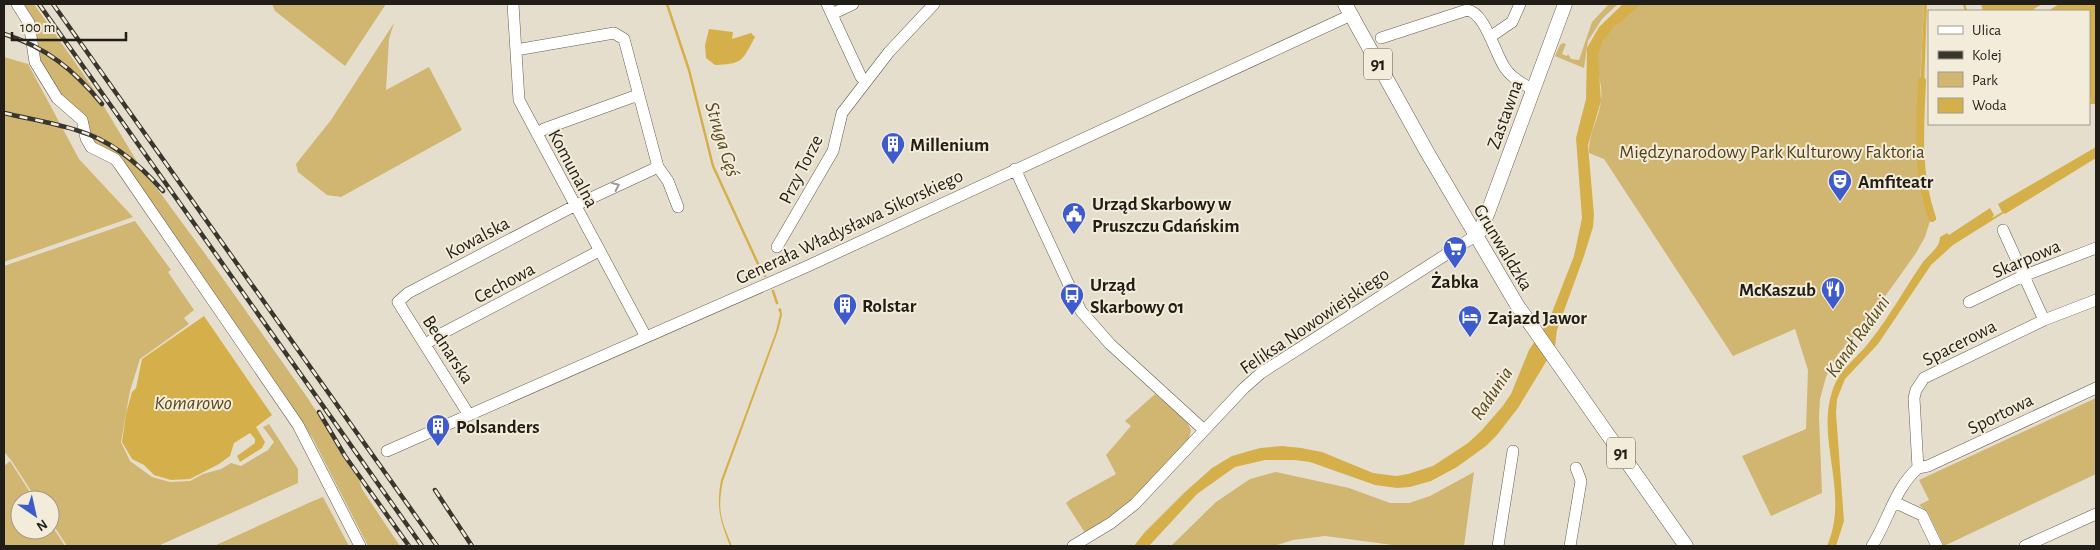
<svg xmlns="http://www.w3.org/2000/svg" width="2100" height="550" font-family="'Alegreya Sans',sans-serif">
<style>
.green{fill:#d1b671}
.water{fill:#d5b04a}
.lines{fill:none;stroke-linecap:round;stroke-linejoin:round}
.stream{stroke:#d5b04a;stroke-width:2.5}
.canal{stroke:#d5b04a;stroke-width:8}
.minor-casing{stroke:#635d4d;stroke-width:12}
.major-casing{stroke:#635d4d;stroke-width:15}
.minor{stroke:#fff;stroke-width:11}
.major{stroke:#fff;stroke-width:14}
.rail-casing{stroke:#39362e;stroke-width:4.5}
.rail{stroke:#f3ecda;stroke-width:2.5;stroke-dasharray:8;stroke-linecap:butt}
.oneway{stroke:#9b9a97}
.labels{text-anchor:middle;stroke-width:4;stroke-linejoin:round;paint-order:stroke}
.shield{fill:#f3ecda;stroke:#5f5c52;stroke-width:1}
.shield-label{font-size:18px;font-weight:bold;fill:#201e17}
.street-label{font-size:19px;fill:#201e17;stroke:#f3ecda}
.poi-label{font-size:19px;font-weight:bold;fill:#201e17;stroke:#f3ecda;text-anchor:start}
.park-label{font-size:19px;fill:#504016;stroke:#f3ecda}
.water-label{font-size:20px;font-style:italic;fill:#594a20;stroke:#f3ecda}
</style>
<rect width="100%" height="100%" fill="#e6decd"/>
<path class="green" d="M24,4H34L93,88L136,160L214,266L307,397L358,476L362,489L400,546H368L313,439L293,408L119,159L94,144L38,58L35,23Z
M272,4H386L345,66L275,11Z
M1609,4H1618L1602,19L1588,41L1584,68L1555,56L1560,45L1563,43L1566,44L1562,54L1567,56L1568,54L1571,59L1579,60L1592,22Z
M1642,4H1924L1917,144L1922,198L1930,221L1925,237L1916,253L1864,326L1838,354L1826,377L1820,399L1819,416L1822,493L1771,516L1742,456L1806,429L1808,370L1795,329L1733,356L1604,159L1589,153C1588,134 1599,119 1601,101C1603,88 1598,75 1597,63C1597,36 1623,18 1642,4Z
M394,23L389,39L386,90L429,67L462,130L341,197L327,195L298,172L296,164L331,120Z
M4,57L28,64L79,159L133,217L4,262Z
M135,221L171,270L168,272L194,310L184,318L189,324L140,359L130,391L121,442L130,461L152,477L170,482L190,481L203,474L221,469L231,463L241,466L268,450L274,442L263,427L269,424L298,469V483L158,546H67L50,520V500H37L11,460L4,452V266Z
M1155,394L1186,420L1191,430L1188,443L1125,506L1085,533L1066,503L1071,499L1116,474L1106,455L1131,426L1125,421Z
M2096,398V474L1944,546L1927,511L1919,505L1929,500L1919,480Z
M10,461L35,500H20V530H50V523L65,546H4V466Z
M1276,472L1349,488L1390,503H1409L1430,496L1474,472L1464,546H1400L1325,536L1293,540L1274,546H1171L1216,502L1250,479Z
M323,497L349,546H214L313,501Z"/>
<path class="water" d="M1623,4H1642L1614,27L1603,41L1598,55L1601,101L1588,145L1594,215L1593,227L1584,256L1557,330L1555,347L1518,408L1497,435L1486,446L1457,467L1431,481L1410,487L1397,488L1375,485L1310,462L1294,460H1265L1235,467L1197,494L1149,546H1134L1144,533L1185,492L1212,468L1232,456L1260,448L1282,446L1301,448L1322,452L1373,473L1396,476L1408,474L1433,466L1468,443L1481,431L1502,407L1511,394L1529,350L1549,320L1574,256L1582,218L1576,138L1586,99L1587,48L1599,27Z
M1924,4H1927L1924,90L1920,89Z
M1981,4H2042L2031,11H1983Z
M2059,4H2096V104H2090L2091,98L2089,97V11H2048Z
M709,29L733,32L732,39L751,33L755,37C742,61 743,64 715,65L706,58L705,45Z
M2096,147V158L2005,214L2004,213L1953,245L1931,265L1878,344L1845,379L1837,399L1836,413L1844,521L1836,546H1827C1850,494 1816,441 1832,392C1839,368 1856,360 1870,341C1890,316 1905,288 1923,262C1929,254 1940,248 1940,237L1947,233L1949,235L1990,208L1994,215L1992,218L2002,212L1998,204Z
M781,308L782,315L778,331L723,481C717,511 721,519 732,546H730C720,520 716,508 721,480L776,331L780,314L778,309Z
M204,316L272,415L256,427L265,442L262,448L240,462L237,456L255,443V439L250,433L234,443L230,456L219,464L190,479L171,480L154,475L144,465L132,459L122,442L126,414L132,392L136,388L142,359Z"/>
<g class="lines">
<path class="stream" d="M667,4L689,70L713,166L759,266L765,276
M1964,4L1966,11
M773,291L777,303"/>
<path class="canal" d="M1922,81C1920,128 1916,173 1932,218"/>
<g class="minor-casing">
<path id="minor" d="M17,4L29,23L35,62L57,98L82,120L86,138L91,147L115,159L119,164L298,425L360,546
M513,4L519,100L646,337
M827,4L861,77L866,81
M832,14L853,4
M1490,37L1512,22L1520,4
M1381,38L1467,10C1485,12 1495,54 1505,68C1511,77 1524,85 1534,90
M516,50L614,33L624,39L658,167L668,181L678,207
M537,134L544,129L638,95
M1015,169L1081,311L1110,344L1204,430
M2003,230L2044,320
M777,247L833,151L842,113L889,52L934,4
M1969,302L2023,276L2096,248
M426,344L439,335L599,251
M469,415L398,302L408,293L574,206L658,167
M387,451L808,266L1351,15
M1918,468L1914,398L1916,390L1924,378L2044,320L2096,300
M1918,468L1928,466L2096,388
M1894,502L1922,515L1937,546
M1073,546L1111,523L1135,504L1244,388L1261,373L1475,236
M1498,546L1513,451
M1570,546L1581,481L1576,468
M1872,546C1888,521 1895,488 1918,468
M2025,546L2096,514"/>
</g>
<g class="major-casing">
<path id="major" d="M1345,4L1427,152L1517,305L1686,546
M1475,236L1480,231L1488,212L1565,4"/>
</g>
<use href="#minor" class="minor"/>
<use href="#major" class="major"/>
<g class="rail-casing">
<path id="rail" d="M39,4L422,546
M53,4L437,546
M4,34C46,47 74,70 102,104
M4,113C29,119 55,123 79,131C113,141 140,165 163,191
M319,412L345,456L409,546
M435,490L472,546"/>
</g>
<use href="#rail" class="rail"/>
</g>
<defs><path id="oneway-chevron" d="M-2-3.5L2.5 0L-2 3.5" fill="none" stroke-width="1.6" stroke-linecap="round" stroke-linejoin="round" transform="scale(1.25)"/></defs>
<use class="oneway" href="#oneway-chevron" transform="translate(616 186) rotate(-25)"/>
<defs>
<g id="building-pin" transform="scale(1.25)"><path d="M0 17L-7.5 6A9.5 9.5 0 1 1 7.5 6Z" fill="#3e5bcd" stroke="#f3ecda"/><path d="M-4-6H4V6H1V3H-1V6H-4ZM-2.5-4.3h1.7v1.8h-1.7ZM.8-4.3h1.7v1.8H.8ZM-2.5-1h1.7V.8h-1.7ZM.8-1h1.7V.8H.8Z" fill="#fff"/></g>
<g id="theatre-pin" transform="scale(1.25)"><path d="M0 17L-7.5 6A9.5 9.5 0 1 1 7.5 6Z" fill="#3e5bcd" stroke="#f3ecda"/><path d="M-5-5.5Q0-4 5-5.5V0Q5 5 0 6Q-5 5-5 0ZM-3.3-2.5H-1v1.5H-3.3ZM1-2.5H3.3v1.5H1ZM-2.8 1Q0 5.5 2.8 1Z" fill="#fff"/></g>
<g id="civic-pin" transform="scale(1.25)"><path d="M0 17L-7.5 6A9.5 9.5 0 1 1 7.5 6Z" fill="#3e5bcd" stroke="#f3ecda"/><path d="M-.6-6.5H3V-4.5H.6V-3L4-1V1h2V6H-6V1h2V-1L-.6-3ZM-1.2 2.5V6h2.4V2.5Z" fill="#fff"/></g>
<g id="supermarket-pin" transform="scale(1.25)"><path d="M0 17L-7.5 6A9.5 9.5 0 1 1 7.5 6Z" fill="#3e5bcd" stroke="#f3ecda"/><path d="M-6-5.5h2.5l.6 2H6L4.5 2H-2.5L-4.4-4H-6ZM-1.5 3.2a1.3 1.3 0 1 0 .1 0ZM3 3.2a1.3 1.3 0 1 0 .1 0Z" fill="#fff"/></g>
<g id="restaurant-pin" transform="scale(1.25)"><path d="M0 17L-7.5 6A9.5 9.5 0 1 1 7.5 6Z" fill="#3e5bcd" stroke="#f3ecda"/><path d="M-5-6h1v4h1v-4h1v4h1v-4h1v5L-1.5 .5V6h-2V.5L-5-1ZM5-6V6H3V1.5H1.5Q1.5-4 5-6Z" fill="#fff"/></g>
<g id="bus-pin" transform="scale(1.25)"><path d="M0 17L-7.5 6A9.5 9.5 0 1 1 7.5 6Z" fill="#3e5bcd" stroke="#f3ecda"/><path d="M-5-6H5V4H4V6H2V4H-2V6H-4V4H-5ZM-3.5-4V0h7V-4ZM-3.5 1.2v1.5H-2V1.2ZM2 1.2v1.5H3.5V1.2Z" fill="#fff"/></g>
<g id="hotel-pin" transform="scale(1.25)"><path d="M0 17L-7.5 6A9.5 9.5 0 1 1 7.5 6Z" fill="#3e5bcd" stroke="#f3ecda"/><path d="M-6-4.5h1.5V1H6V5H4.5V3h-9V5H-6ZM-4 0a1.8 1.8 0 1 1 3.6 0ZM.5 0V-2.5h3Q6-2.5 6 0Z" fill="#fff"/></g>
</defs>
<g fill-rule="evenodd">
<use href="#building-pin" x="893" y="144"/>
<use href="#theatre-pin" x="1840" y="181"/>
<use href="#civic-pin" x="1074" y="214"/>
<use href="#supermarket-pin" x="1455" y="248"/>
<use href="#restaurant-pin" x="1833" y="289"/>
<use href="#bus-pin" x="1072" y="295"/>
<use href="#building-pin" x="845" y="305"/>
<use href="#hotel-pin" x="1470" y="317"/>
<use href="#building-pin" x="438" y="426"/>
</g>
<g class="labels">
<g class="shield">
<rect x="1364" y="48.5" width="28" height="31" rx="4"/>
<rect x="1607" y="437.5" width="28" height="31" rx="4"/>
</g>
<g class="shield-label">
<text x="1378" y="70">91</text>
<text x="1621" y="459">91</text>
</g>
<g class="street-label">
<text transform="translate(1504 114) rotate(-70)" y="7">Zastawna</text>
<text transform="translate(574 168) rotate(62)" y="7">Komunalna</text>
<text transform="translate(800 169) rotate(-63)" y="7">Przy Torze</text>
<text transform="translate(849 226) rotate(-25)" y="7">Generała Władysława Sikorskiego</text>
<text transform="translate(477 237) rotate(-28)" y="7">Kowalska</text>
<text transform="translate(1504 247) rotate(59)" y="7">Grunwaldzka</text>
<text transform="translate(2026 258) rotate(-23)" y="7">Skarpowa</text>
<text transform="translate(504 282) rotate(-28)" y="7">Cechowa</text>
<text transform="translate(1314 320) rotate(-34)" y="7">Feliksa Nowowiejskiego</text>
<text transform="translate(1959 342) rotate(-27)" y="7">Spacerowa</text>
<text transform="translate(449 349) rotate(57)" y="7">Bednarska</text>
<text transform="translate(2000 413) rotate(-26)" y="7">Sportowa</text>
</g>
<g class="poi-label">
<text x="910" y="151">Millenium</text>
<text x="1858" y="188">Amfiteatr</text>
<text x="1092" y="210">Urząd Skarbowy w<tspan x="1092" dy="22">Pruszczu Gdańskim</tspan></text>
<text x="1455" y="288" text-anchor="middle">Żabka</text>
<text x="1090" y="291">Urząd<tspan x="1090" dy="22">Skarbowy 01</tspan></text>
<text x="1816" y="296" text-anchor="end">McKaszub</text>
<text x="862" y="312">Rolstar</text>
<text x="1488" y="324">Zajazd Jawor</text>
<text x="456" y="433">Polsanders</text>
</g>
<g class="park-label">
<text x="1772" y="158">Międzynarodowy Park Kulturowy Faktoria</text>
</g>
<g class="water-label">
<text transform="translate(723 139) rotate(73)" y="7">Struga Gęś</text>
<text transform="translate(1857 336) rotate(-54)" y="7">Kanał Raduni</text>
<text transform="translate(1491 393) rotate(-56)" y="7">Radunia</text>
<text x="193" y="409">Komarowo</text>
</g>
</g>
<rect width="2100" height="550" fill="none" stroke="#201e17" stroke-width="10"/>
<rect x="1928" y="10" width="162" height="115" fill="#f3ecda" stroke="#9f9a8c"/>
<rect x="1938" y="26" width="25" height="8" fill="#ffffff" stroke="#9f9a8c"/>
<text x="1972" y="35" font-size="15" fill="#201e17">Ulica</text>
<rect x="1938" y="51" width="25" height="8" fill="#39362e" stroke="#9f9a8c"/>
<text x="1972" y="60" font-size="15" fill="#201e17">Kolej</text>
<rect x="1938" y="72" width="25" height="15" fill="#d1b671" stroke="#9f9a8c"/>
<text x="1972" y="85" font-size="15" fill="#201e17">Park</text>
<rect x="1938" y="98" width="25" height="15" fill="#d5b04a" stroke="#9f9a8c"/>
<text x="1972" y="110" font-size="15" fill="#201e17">Woda</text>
<g transform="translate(35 515) rotate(146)"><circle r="24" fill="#f3ecda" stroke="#9f9a8c"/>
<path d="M0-4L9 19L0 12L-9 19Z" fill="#3e5bcd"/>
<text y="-8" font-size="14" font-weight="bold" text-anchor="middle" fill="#201e17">N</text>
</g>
<path d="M12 32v8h114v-8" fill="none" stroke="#201e17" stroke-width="2.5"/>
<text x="20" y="32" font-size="15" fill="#201e17" stroke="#f3ecda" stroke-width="4" paint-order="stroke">100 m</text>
</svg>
